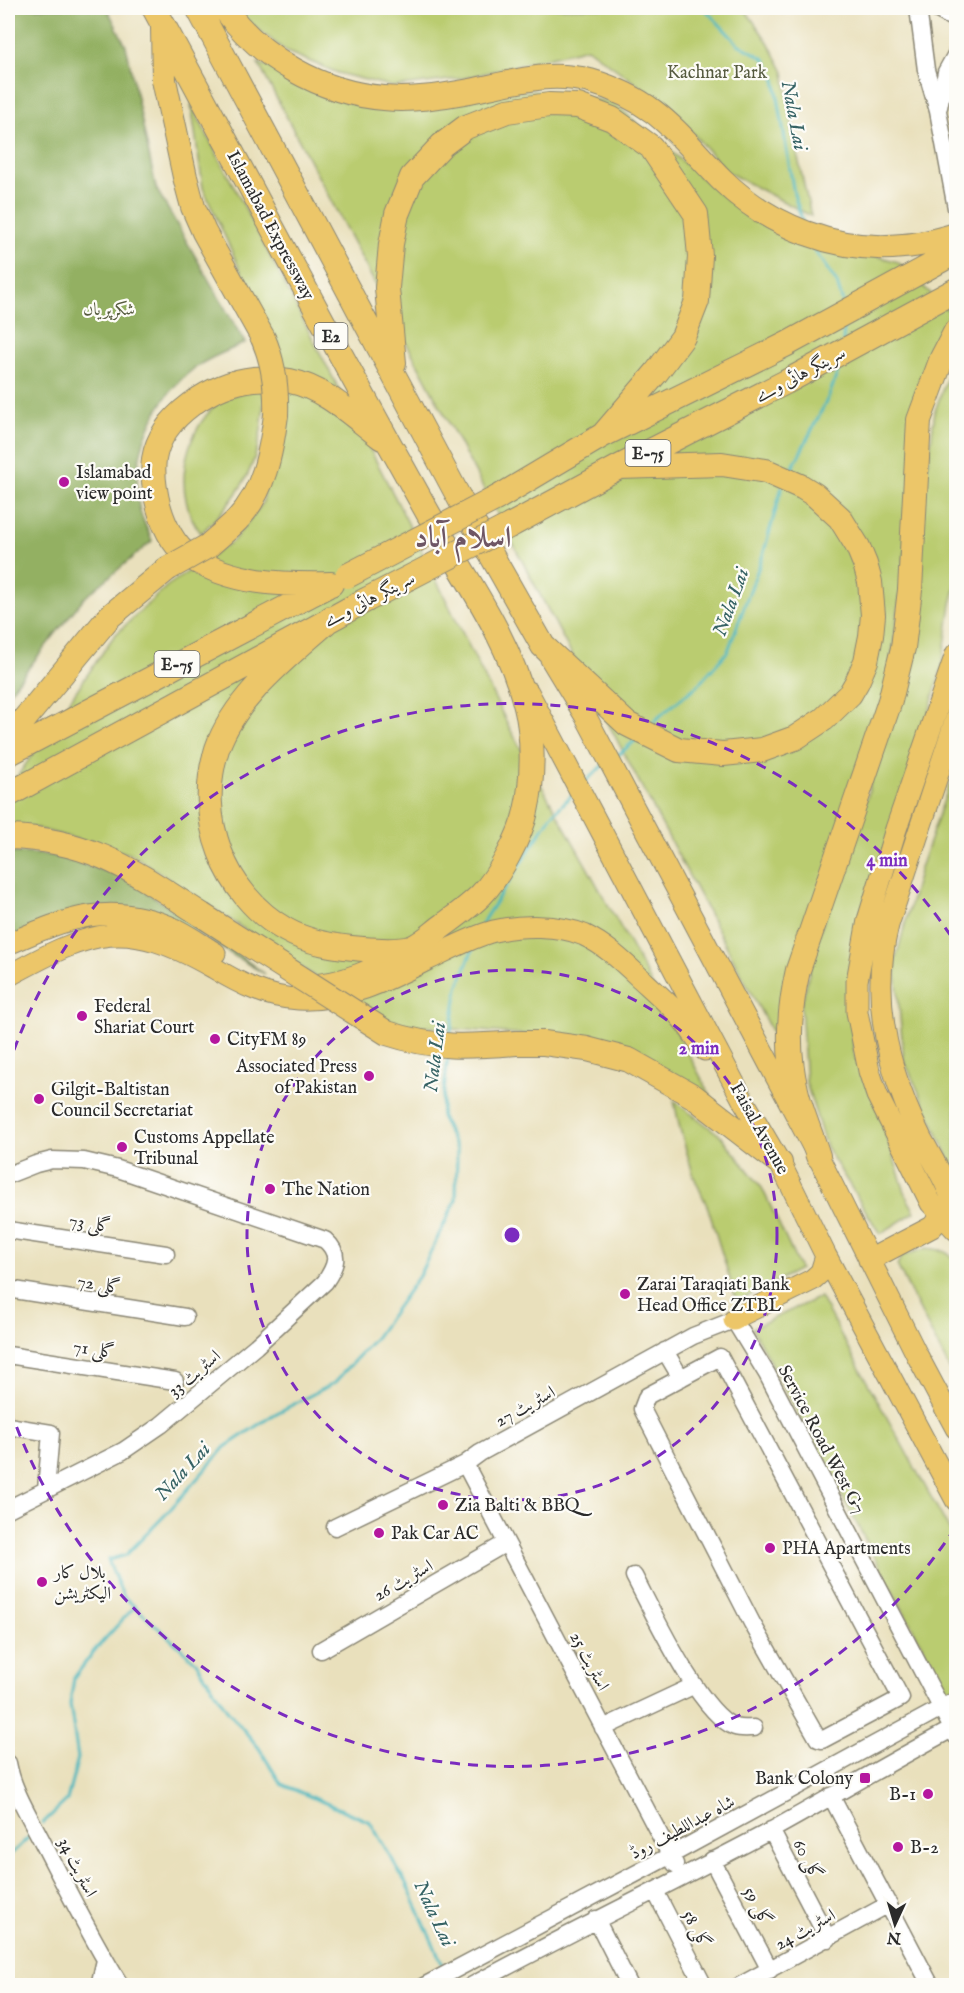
<svg xmlns="http://www.w3.org/2000/svg" width="964" height="1993" font-family="'IM FELL English',Amiri,serif">
<style>
.green{fill:#bacc6f;stroke:#727c4d;stroke-width:1.5}
.forest{fill:#93b062;stroke:#5f6e46;stroke-width:1.5}
.lines{fill:none;stroke-linecap:round;stroke-linejoin:round}
.stream{stroke:#47b6bd;stroke-width:3}
.minor-casing{stroke:#8a8674;stroke-width:19}
.major-casing{stroke:#8a8674;stroke-width:23}
.highway-casing{stroke:#8a8674;stroke-width:26}
.minor{stroke:#fff;stroke-width:16}
.major{stroke:#ecc669;stroke-width:21}
.highway{stroke:#ecc669;stroke-width:24}
.highway-bridge-casing{stroke:#8a8674;stroke-width:26;stroke-linecap:butt}
.highway-bridge{stroke:#ecc669;stroke-width:24}
.ring{fill:none;stroke:#7b2cbf;stroke-width:3;stroke-dasharray:10 8}
.poi-dot{fill:#b5179e;stroke:#fdfcf7;stroke-width:2}
.labels{text-anchor:middle;stroke-width:4.5;stroke-linejoin:round;paint-order:stroke}
.shield{fill:#fdfcf7;stroke:#6a6a68;stroke-width:1.5}
.shield-label{font-size:16px;font-weight:bold;fill:#2b2b2b}
.park-label{font-size:18px;fill:#565b3f;stroke:#fdfcf7}
.street-label{font-size:18px;fill:#2b2b2b;stroke:#fdfcf7}
.poi-label{font-size:18px;fill:#2b2b2b;stroke:#fdfcf7;text-anchor:start}
.water-label{font-size:20px;font-style:italic;fill:#366365;stroke:#fdfcf7}
.town-label{font-size:30px;font-weight:bold;fill:#6e5664;stroke:#fdfcf7}
.centre{fill:#7b2cbf;stroke:#fdfcf7;stroke-width:3}
.ring-label{font-size:18px;text-anchor:middle;font-weight:bold;fill:#7b2cbf;stroke:#fdfcf7;stroke-width:4.5;stroke-linejoin:round;paint-order:stroke}
</style>
<rect width="100%" height="100%" fill="#fdfcf7"/>
<filter id="ink" filterUnits="userSpaceOnUse"><feTurbulence type="fractalNoise" baseFrequency=".0167" numOctaves="2"/><feDisplacementMap in="SourceGraphic" scale="12" xChannelSelector="R" yChannelSelector="G"/><feConvolveMatrix kernelMatrix="1 2 1 2 8 2 1 2 1" color-interpolation-filters="sRGB"/></filter>
<filter id="wash" filterUnits="userSpaceOnUse"><feTurbulence type="fractalNoise" baseFrequency=".008" numOctaves="4" result="noise"/><feDisplacementMap in="SourceGraphic" scale="24" xChannelSelector="R" yChannelSelector="G"/><feGaussianBlur stdDeviation="1.35" result="paint"/><feColorMatrix in="noise" values="0 0 0 0 0 0 0 0 0 0 0 0 0 0 0 0 0 1.4 0 .05"/><feComposite in="paint" operator="in"/></filter>
<g filter="url(#wash)">
<rect width="100%" height="100%" fill="#e9e0bc"/>
<path class="green" d="M231,8H744L768,42L784,72L796,149L811,216L727,172L671,109L587,48L465,78L394,87L338,73L287,52Z
M258,63L385,108L532,90L613,102L752,221L898,262L956,318L920,389L902,582L888,681L783,1053Z
M191,104L401,509L510,729L635,953L717,1108L588,1039L386,1024L133,855L36,828H8V790L114,636L167,586L233,541L263,503L282,362L203,188Z
M956,357V585L951,604L942,666L852,985L853,1052L879,1113L907,1198L915,1212L880,1234L826,1147L806,1082L801,1006L818,937L868,795L928,465L935,411L952,363Z
M264,386C264,452 250,488 201,533C172,496 182,435 217,404C229,393 249,390 264,386Z
M956,766V1173L904,1060L895,962L920,868Z
M674,1101L721,1136L762,1188L800,1269L737,1302L708,1208L694,1177L680,1129Z
M927,1248L945,1251L956,1261V1382L897,1265L902,1256Z
M820,1297L956,1542V1687L947,1692L752,1328Z"/>
<path class="forest" d="M8,8H107L126,46L156,188L245,343C230,350 213,356 199,365C155,395 130,454 139,507C141,518 148,530 152,541L83,599L8,694Z
M8,852L51,855L119,875L192,921L265,974L179,923L129,908L8,946Z"/>
<g class="lines">
<path class="stream" d="M701,8L706,10L738,44L765,59L775,79L794,194L802,220
M810,244L837,283L843,303
M843,341L844,324
M791,471L829,396L841,363
M650,726L662,714L697,686L728,651L763,555L782,487
M617,756L637,739
M585,782L602,766
M482,925L485,918L552,815L574,793
M450,1037L458,987L473,948
M43,1823L67,1800L78,1758L70,1704L74,1678L94,1651L134,1607
M8,1857L30,1836
M445,1970L406,1883L370,1822L281,1784L259,1748L227,1710L196,1662L123,1596L108,1560L126,1555L167,1513L225,1447L273,1415L334,1383L375,1338L419,1276L456,1200L457,1150L441,1116L448,1056"/>
</g>
</g>
<g filter="url(#ink)">
<g class="lines">
<g class="minor-casing">
<path id="minor" d="M918,8L926,70L938,111L956,208
M934,8L956,20
M939,107L946,72L956,54
M8,1175L36,1164L52,1160L84,1161L118,1169L325,1240C341,1254 336,1266 325,1282L256,1346L161,1425L123,1451L8,1509
M8,1230L166,1254
M8,1289L185,1317
M665,1351L681,1378
M8,1355L175,1381
M720,1357L901,1698L822,1740L818,1739L752,1623L642,1409L647,1396Z
M8,1426L51,1433L46,1489
M465,1464L675,1864
M335,1527L465,1464L480,1453L693,1336L734,1320L767,1374L956,1736
M634,1576C653,1612 700,1714 735,1727C741,1729 748,1728 754,1728
M321,1650L506,1543
M603,1728L693,1686
M8,1763C13,1791 30,1817 43,1843C68,1891 92,1940 121,1986
M831,1796L931,1986
M771,1830L828,1939
M712,1860L770,1970
M655,1891L704,1986
M596,1919L630,1986
M99,1986L105,1960
M424,1986L671,1855L956,1700
M471,1986C570,1932 671,1884 770,1831C832,1797 893,1760 956,1727
M739,1986L889,1904"/>
</g>
<g class="major-casing">
<path id="major" d="M956,654L896,829L868,920L857,981V1012L869,1071L877,1095L931,1203L956,1230
M551,659L586,717L818,1156L917,1355L956,1428
M528,692L743,1100L780,1163L826,1256L956,1500
M956,719L888,925C870,999 887,1070 921,1138C934,1162 949,1185 956,1212
M8,944C67,918 111,900 175,929C189,936 202,945 215,953
M8,976C94,929 125,917 214,968C240,984 268,998 298,999C346,1001 386,981 427,960C448,950 471,937 494,931C520,925 558,924 584,935C605,945 621,960 638,976C651,988 665,1000 677,1013C688,1024 696,1038 705,1050
M305,985C344,985 376,968 410,949
M869,1260L932,1227L942,1215
M734,1320L743,1314L812,1280L821,1272L826,1256"/>
</g>
<g class="highway-casing">
<path id="highway" d="M154,8C233,153 310,300 390,445C406,473 421,501 437,529C471,586 510,642 526,707C534,737 533,781 526,811C521,835 499,877 481,895C470,906 456,916 444,925C434,932 422,944 411,948C399,951 375,950 363,949C336,947 309,943 286,930C224,895 195,817 217,749C235,696 291,654 331,618
M198,8L463,505L543,646L627,724L679,750L723,754L762,750L795,738L824,719L850,694L857,682L866,661L871,636L873,615L870,582L865,564L858,547L840,518L815,495L802,487L766,471L722,464L619,467
M224,8C260,58 321,93 384,98C412,101 442,96 470,91C511,83 548,70 590,81C658,101 676,133 722,180C769,226 837,253 903,246C922,245 939,240 956,235
M163,28L164,80L185,177L193,207L204,232L263,338
M394,363L387,288L391,244L397,214L412,177L442,145L466,127L507,111L549,105L578,106L612,119L651,147L696,214L700,256L697,301L683,337L656,373L603,435
M497,498L603,435L787,344L956,252
M511,525L619,467L786,382L956,290
M208,546C218,537 228,529 237,520C264,492 271,452 276,415
M331,584C282,585 233,584 190,557C174,547 164,525 159,508C155,493 152,475 154,459C161,416 213,383 254,379C265,378 279,379 290,381C325,388 354,417 382,438
M8,739L109,617L167,569
M8,754L327,586
M8,795L366,600
M8,837C92,839 135,872 202,915
M516,1043H544L587,1049L629,1060L693,1096L780,1163
M818,1156C811,1134 801,1112 796,1090C786,1049 789,1009 798,970L890,701L903,648L910,590L919,420L942,358L956,331"/>
</g>
<use href="#minor" class="minor"/>
<use href="#major" class="major"/>
<use href="#highway" class="highway"/>
<g class="highway-bridge-casing">
<path id="highway-bridge" d="M263,338C274,363 277,388 276,415
M167,569L208,546
M347,576L497,498
M366,600L511,525
M202,915L387,1033C436,1049 466,1047 516,1043"/>
</g>
<use href="#highway-bridge" class="highway-bridge"/>
</g>
</g>
<g class="ring">
<circle cx="512" cy="1235" r="265"/>
<path d="M955 1528A531 531 0 0 1 8 1403M8 1067A531 531 0 0 1 955 942"/>
</g>
<g class="poi-dot">
<circle cx="64" cy="482" r="6"/>
<circle cx="82" cy="1016" r="6"/>
<circle cx="215" cy="1039" r="6"/>
<circle cx="369" cy="1076" r="6"/>
<circle cx="39" cy="1099" r="6"/>
<circle cx="122" cy="1147" r="6"/>
<circle cx="270" cy="1189" r="6"/>
<circle cx="625" cy="1294" r="6"/>
<circle cx="443" cy="1505" r="6"/>
<circle cx="379" cy="1533" r="6"/>
<circle cx="770" cy="1548" r="6"/>
<circle cx="42" cy="1582" r="6"/>
<rect x="859" y="1772" width="12" height="12" rx="3"/>
<circle cx="928" cy="1794" r="6"/>
<circle cx="898" cy="1847" r="6"/>
</g>
<g class="labels">
<g class="shield">
<rect x="314.5" y="323" width="33" height="26" rx="4.5"/>
<rect x="625.5" y="440" width="45" height="26" rx="4.5"/>
<rect x="154.5" y="651" width="45" height="26" rx="4.5"/>
</g>
<g class="shield-label">
<text x="331" y="342">E2</text>
<text x="648" y="459">E-75</text>
<text x="177" y="670">E-75</text>
</g>
<g class="park-label">
<text x="717" y="78">Kachnar Park</text>
<text x="109" y="315">شکرپریاں</text>
</g>
<g class="street-label">
<text transform="translate(271 225) rotate(62)" y="6">Islamabad Expressway</text>
<text transform="translate(800 374) rotate(-28)" y="6">سرینگر ہائی وے</text>
<text transform="translate(369 599) rotate(-27)" y="6">سرینگر ہائی وے</text>
<text transform="translate(760 1128) rotate(61)" y="6">Faisal Avenue</text>
<text transform="translate(90 1223) rotate(9)" y="6">گلی 73</text>
<text transform="translate(99 1284) rotate(9)" y="6">گلی 72</text>
<text transform="translate(94 1349) rotate(9)" y="6">گلی 71</text>
<text transform="translate(194 1373) rotate(-40)" y="6">اسٹریٹ 33</text>
<text transform="translate(525 1406) rotate(-29)" y="6">اسٹریٹ 27</text>
<text transform="translate(822 1439) rotate(62)" y="6">Service Road West G7</text>
<text transform="translate(403 1580) rotate(-30)" y="6">اسٹریٹ 26</text>
<text transform="translate(590 1661) rotate(62)" y="6">اسٹریٹ 25</text>
<text transform="translate(682 1827) rotate(-28)" y="6">شاہ عبداللطیف روڈ</text>
<text transform="translate(808 1859) rotate(62)" y="6">گلی 60</text>
<text transform="translate(78 1867) rotate(63)" y="6">اسٹریٹ 34</text>
<text transform="translate(758 1906) rotate(62)" y="6">گلی 59</text>
<text transform="translate(697 1929) rotate(63)" y="6">گلی 58</text>
<text transform="translate(805 1929) rotate(-29)" y="6">اسٹریٹ 24</text>
</g>
<g class="poi-label">
<text x="76" y="478">Islamabad<tspan x="76" dy="21">view point</tspan></text>
<text x="94" y="1012">Federal<tspan x="94" dy="21">Shariat Court</tspan></text>
<text x="227" y="1045">CityFM 89</text>
<text x="357" y="1072" text-anchor="end">Associated Press<tspan x="357" dy="21">of Pakistan</tspan></text>
<text x="51" y="1095">Gilgit-Baltistan<tspan x="51" dy="21">Council Secretariat</tspan></text>
<text x="134" y="1143">Customs Appellate<tspan x="134" dy="21">Tribunal</tspan></text>
<text x="282" y="1195">The Nation</text>
<text x="637" y="1290">Zarai Taraqiati Bank<tspan x="637" dy="21">Head Office ZTBL</tspan></text>
<text x="455" y="1511">Zia Balti &amp; BBQ</text>
<text x="391" y="1539">Pak Car AC</text>
<text x="782" y="1554">PHA Apartments</text>
<text x="54" y="1578">بلال کار<tspan x="54" dy="21">الیکٹریشن</tspan></text>
<text x="853" y="1784" text-anchor="end">Bank Colony</text>
<text x="916" y="1800" text-anchor="end">B-1</text>
<text x="910" y="1853">B-2</text>
</g>
<g class="water-label">
<text transform="translate(795 115) rotate(79)" y="7">Nala Lai</text>
<text transform="translate(730 602) rotate(-70)" y="7">Nala Lai</text>
<text transform="translate(434 1057) rotate(-83)" y="7">Nala Lai</text>
<text transform="translate(182 1471) rotate(-47)" y="7">Nala Lai</text>
<text transform="translate(435 1913) rotate(65)" y="7">Nala Lai</text>
</g>
<g class="town-label">
<text x="463" y="547">اسلام آباد</text>
</g>
</g>
<circle cx="512" cy="1235" r="9" class="centre"/>
<g class="ring-label">
<text x="887" y="866">4 min</text>
<text x="699" y="1054">2 min</text>
</g>
<rect width="964" height="1993" fill="none" stroke="#fdfcf7" stroke-width="30"/>
<g transform="translate(895 1924) rotate(184)" stroke="#fdfcf7" stroke-width="4.5" paint-order="stroke">
<path d="M0-4.5L10 22L0 15L-10 22Z" fill="#2b2b2b"/>
<text y="-9" font-size="16" font-weight="bold" text-anchor="middle" fill="#2b2b2b">N</text>
</g>
</svg>
